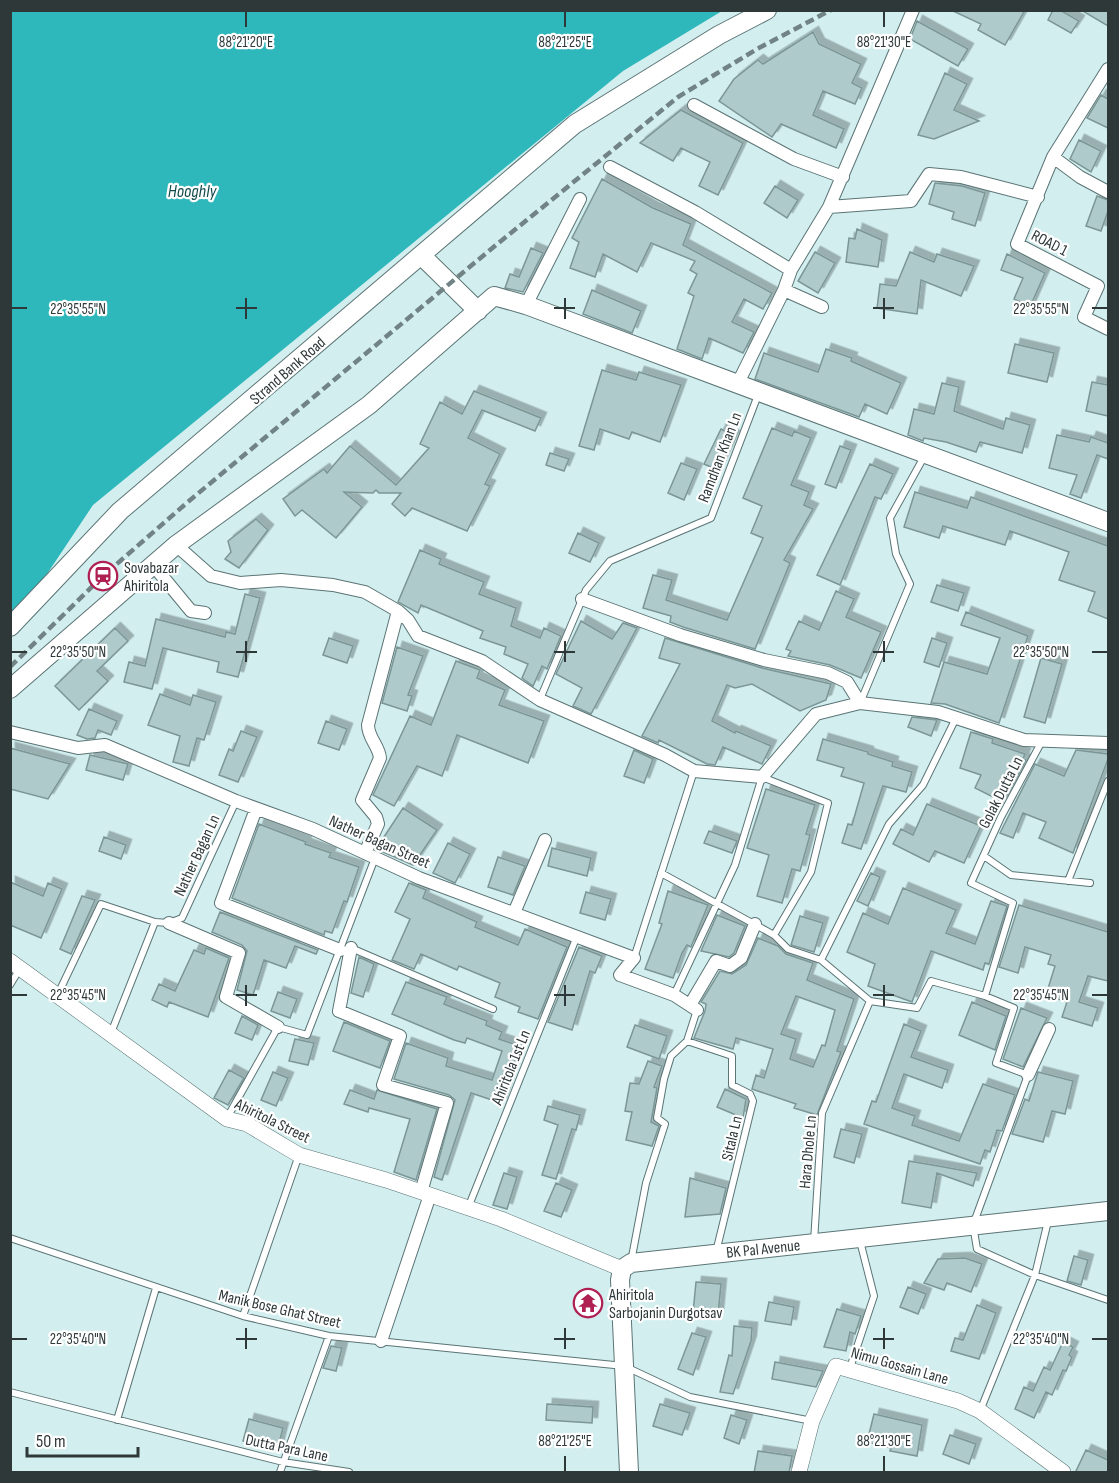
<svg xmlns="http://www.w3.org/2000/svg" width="1119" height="1483" font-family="'Sofia Sans Condensed',sans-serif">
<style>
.water{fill:#2fb8bc}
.building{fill:#afcacb;stroke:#7c9696;stroke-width:1.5;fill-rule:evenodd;filter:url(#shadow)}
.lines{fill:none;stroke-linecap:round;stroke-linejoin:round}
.service-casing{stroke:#5b7475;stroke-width:8}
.minor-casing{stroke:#5b7475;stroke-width:14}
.tertiary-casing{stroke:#5b7475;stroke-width:16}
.secondary-casing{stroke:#5b7475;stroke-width:20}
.service{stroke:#fff;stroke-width:6}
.minor{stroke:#fff;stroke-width:12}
.tertiary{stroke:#fff;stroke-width:15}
.secondary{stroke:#fff;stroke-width:18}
.rail{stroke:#718384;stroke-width:4.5;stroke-dasharray:9 4.5;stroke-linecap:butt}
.ticks{fill:none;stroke:#2e3839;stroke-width:2}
.labels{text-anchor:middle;stroke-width:4.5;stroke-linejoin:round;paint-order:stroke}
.street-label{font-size:16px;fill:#2e3839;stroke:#fff}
.poi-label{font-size:16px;fill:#2e3839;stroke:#fff;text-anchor:start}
.water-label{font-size:18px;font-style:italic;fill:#144c4e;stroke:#fff}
.ticks-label{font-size:15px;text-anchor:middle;fill:#2e3839;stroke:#fff;stroke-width:4.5;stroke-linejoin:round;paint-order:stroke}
</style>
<defs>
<filter id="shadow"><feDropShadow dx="5.5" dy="-5.5" stdDeviation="0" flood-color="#0004"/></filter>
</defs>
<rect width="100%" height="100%" fill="#d2eeef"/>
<path class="water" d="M11,11H722L623,71L93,505L39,586L11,614Z"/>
<path class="building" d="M951,10H1025L1005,45L978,30L981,24Z
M1053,10H1060L1079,21L1071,33L1048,20Z
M1081,10H1108V26Z
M917,21L968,49L958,66L910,39Z
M813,32L819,44L861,64L852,83L862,88L855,104L823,91L813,115L844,129L836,148L781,124L772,137L719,101L734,79L758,60L763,64Z
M945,73L967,84L954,110L979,121L934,139L918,135Z
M1101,95L1108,99V128L1087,118Z
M681,110L743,143L718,195L699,186L710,162L681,148L673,161L640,143Z
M1079,140L1101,151L1091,172L1070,159Z
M602,179L653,208L691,224L683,245L772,293L763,309L744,299L732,322L754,332L743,353L709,338L702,359L677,349L694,296L688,293L697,274L690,270L695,261L651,243L637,272L603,254L595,277L570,268L579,242L572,238Z
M935,183L962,186L985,193L975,226L952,219L954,212L929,204Z
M775,186L798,200L787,218L764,203Z
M1097,196L1108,200V211L1101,231L1086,226Z
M857,229L882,240L878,267L846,262L849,238L855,239Z
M531,248L543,253L523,292L505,288L510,274L519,277Z
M815,252L835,263L818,293L798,281Z
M910,252L934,262L937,254L974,266L961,296L921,280L917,314L877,308L880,284L896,286Z
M1007,254L1045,273L1030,307L1014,299L1023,278L1001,270Z
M592,290L641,311L632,333L583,314Z
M1015,344L1054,353L1047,382L1008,373Z
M826,349L852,358L851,361L901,383L887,414L865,404L859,417L755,379L764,353L818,372Z
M602,370L636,380L639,372L681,385L660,442L632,432L629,439L600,429L594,450L579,446Z
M1092,382L1108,385V416L1086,411Z
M942,383L959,387L954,411L1003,429L1006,418L1030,425L1022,453L980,442L976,452L946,442L924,438L923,441L908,435L914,409L934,414Z
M474,391L541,418L535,431L482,410L468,438L500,454L485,484L490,486L467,531L412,508L405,516L392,504L401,493H379L376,490L373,493L344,492L362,507L336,538L302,510L295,516L283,499L324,469L327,473L350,446L396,485L429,448L420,444L440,402L462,414Z
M772,428L792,436L794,431L811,438L791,485L809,492L804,505L813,509L784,560L790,563L755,649L683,627L670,622L671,616L643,608L653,575L672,580L666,600L727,620L763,538L751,533L762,506L743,498Z
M721,429L734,436L718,470L704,464Z
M1057,435L1089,442L1091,437L1108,443V459L1097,455L1081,498L1070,494L1077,475L1049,468Z
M840,446L851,450L836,488L825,484Z
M550,453L569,459L564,471L546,465Z
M681,463L697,469L684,500L668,493Z
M870,464L893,474L881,499L875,497L840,585L817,575Z
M915,492L967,508L971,497L1108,546V619L1088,611L1095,592L1059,580L1069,552L1010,531L1005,545L943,526L939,538L904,527Z
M256,519L268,530L239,568L225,559L231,552L228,541Z
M578,533L599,543L590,562L569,553Z
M420,550L441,559L439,564L484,582L479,594L516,608L511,626L540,638L544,628L561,636L547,669L542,666L533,686L522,678L528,664L504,654L506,647L480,638L483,631L421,605L418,613L398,602Z
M937,585L964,593L958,611L931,602Z
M836,591L854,599L846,617L881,632L861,678L830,665L788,656L791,651L786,649L799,621L819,630Z
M245,594L260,598L238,677L217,672L219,662L163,648L152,689L124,682L129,662L145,666L156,619L225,637L226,632L235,634Z
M966,612L1028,636L999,723L945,704L931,703L944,662L987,674L1000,638L961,625Z
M581,621L612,639L623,623L637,628L591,714L573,706L582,688L556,674Z
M115,628L128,641L97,671L108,681L79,710L55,686Z
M329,638L353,646L347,663L323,655Z
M665,638L762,668L831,684L826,700L800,711L752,684L735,688L727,685L712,721L735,733L736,731L771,746L762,764L723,747L715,765L707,764L659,740L658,743L642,736L680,664L659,658Z
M932,638L947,643L939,667L924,662Z
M397,647L423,656L408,695L412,696L407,711L382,703Z
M1041,658L1062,664L1045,723L1024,717Z
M456,661L480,670L477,678L505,690L499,705L544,721L528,763L457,735L442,776L417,766L394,806L373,795L410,716L431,725Z
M160,694L190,705L193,695L216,702L204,740L197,738L189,766L173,762L180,736L148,725Z
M89,709L117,721L111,735L98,730L95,738L87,739L77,735Z
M912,717L937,720L931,736L908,727Z
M326,721L347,729L339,750L318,743Z
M241,731L257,737L238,782L219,775L229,749L233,751Z
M971,732L993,739L992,743L1025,754L1023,759L1026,760L1003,802L975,788L981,775L960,768Z
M823,739L868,752V754L893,762L892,766L912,772L906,792L883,786L861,849L842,843L848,824L852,825L864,783L841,776L844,768L817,760Z
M10,748L70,764L48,799L10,789Z
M634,750L653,759L644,783L624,776Z
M1076,750L1108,754V759L1073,853L1039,838L1046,822L1023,813L1013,838L1000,833L1035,764L1064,776Z
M90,755L128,764L123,780L86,770Z
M766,789L815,805L806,834L810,835L800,871L792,869L782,903L757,896L769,855L747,848Z
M927,804L981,826L964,863L935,851L929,862L893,844L901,829L913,835Z
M403,808L437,830L413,865L376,849Z
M259,824L306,842L305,844L331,853L329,857L359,867L347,902L344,901L332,933L325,931L324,935L232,898Z
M709,831L737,841L732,853L704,843Z
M104,837L126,845L121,859L99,851Z
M448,843L470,854L455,883L433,873Z
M552,848L591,858L587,876L548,866Z
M498,857L525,866L513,895L488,887Z
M871,873L880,877L868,906L857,901Z
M10,882L43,896L48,883L62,889L41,938L10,925Z
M409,883L426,890L423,898L477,922L475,927L518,945L525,929L567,947L538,1019L518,1012L520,1007L495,997L500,983L459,966L457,970L421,954L414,969L392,960L410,919L395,912Z
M903,888L956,910L946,933L975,944L991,901L1007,906L989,964L985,963L983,970L931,951L912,1002L868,986L875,964L847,952L863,913L888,924Z
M668,891L708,905L691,947L687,945L682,953L673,978L645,969L662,924L659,923Z
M586,892L611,899L605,920L580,913Z
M82,896L95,900L71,954L60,949Z
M1019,905L1108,932V981L1088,976L1079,1002L1098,1008L1092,1026L1062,1017L1067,1002L1046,995L1055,966L1048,964L1051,955L1025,947L1018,973L999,967Z
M220,912L318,950L316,954L295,946L286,968L264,960L253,995L237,990L247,951L242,945L212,932Z
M717,915L745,926L734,953L729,957L701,951Z
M800,916L823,923L814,952L791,945Z
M758,938L778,946L786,954L813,963L807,980L854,999L837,1051L841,1052L817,1115L794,1108L796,1104L752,1089L756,1075L764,1078L773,1049L736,1038L733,1049L694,1038L705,1011L706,1004L701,1002L720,971L732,974L746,965ZM796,996L835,1010L825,1046L822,1045L813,1067L790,1059L796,1039L781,1034Z
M579,947L602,956L595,973L590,971L572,1030L548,1022Z
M206,948L229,958L208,1017L169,1002L167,1007L152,1000L159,984L175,991L194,950L204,954Z
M359,957L374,964L363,997L351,993Z
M406,982L447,997L444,1004L487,1021L486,1025L502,1032L499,1039L520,1046L501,1103L471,1093L442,1180L434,1177L455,1100L449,1095L394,1079L406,1043L448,1058L446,1066L492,1080L502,1051L467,1038L465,1043L454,1040L392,1014Z
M278,992L297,999L290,1018L271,1011Z
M972,1002L1006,1016L995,1050L959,1035Z
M1021,1008L1047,1018L1023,1067L1003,1059Z
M242,1016L258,1025L252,1040L235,1033Z
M344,1022L390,1041L380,1068L333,1051Z
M904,1024L921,1031L911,1057L948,1070L942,1088L904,1074L892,1108L915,1116L912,1125L959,1141L983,1084L1015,1095L1002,1131L997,1130L990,1152L985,1150L980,1164L864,1124L872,1101L876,1102Z
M635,1025L667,1036L659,1059L627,1047Z
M295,1039L314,1043L308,1065L289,1061Z
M648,1061L662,1066L654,1087L657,1088L651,1122L659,1126L652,1146L626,1140L632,1112L625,1111L630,1083L639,1084Z
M229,1070L244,1078L228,1105L214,1098Z
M273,1072L288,1078L276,1106L261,1100Z
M1038,1072L1073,1081L1065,1114L1052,1111L1043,1142L1012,1134L1025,1099L1029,1101Z
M725,1089L746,1099L743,1118L717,1107Z
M350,1090L374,1099L377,1090L437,1109L416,1180L394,1172L410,1119L369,1108L368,1112L344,1104Z
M548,1106L580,1115L576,1130L572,1129L556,1179L542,1175L558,1125L544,1120Z
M841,1129L862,1134L854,1163L834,1157Z
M909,1161L938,1166L977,1173L973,1186L937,1173L931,1208L902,1203Z
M504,1173L517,1177L507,1209L493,1205Z
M690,1178L726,1188L720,1214L685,1217Z
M556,1183L572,1190L561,1217L544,1211Z
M1074,1256L1088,1260L1081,1285L1067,1281Z
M965,1258L982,1264L971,1292L947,1283L944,1290L924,1283L938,1259Z
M696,1282L721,1284L718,1315L693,1313Z
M908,1287L926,1294L918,1314L900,1307Z
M769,1302L794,1307L791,1325L765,1321Z
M977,1305L996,1313L979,1359L951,1351L955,1338L963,1340Z
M837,1309L861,1316L855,1334L850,1332L846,1351L824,1347Z
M734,1326L752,1328L751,1341L733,1394L720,1392L729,1355L732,1356Z
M692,1333L706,1337L693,1375L678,1369Z
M1063,1342L1073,1347L1069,1355L1072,1357L1066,1371L1063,1370L1052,1395L1046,1392L1034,1418L1015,1409L1024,1387L1033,1391L1044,1367L1050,1370Z
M331,1346L342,1348L336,1371L323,1368Z
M775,1362L823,1371L816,1387L772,1379Z
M547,1404L593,1407L592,1423L546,1420Z
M660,1404L690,1413L682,1435L653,1426Z
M874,1414L922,1425L917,1456L890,1451L891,1448L867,1442Z
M731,1415L747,1420L739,1444L724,1438Z
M249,1419L283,1428L277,1451L243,1441Z
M950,1435L976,1444L969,1464L943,1454Z
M1086,1450L1108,1460V1473H1075Z
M758,1451L792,1456L789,1473H754Z"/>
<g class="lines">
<g class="service-casing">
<path id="service" d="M540,699L586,590L610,561L711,518L758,395
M860,703L910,584L896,554L890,518L925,455
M984,856L1011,875L1090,883
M661,873L774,935L788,949L821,960L870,1001L917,1008L931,981L985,996L1014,1008L996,1063L1028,1075L973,1225L977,1249L1035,1275L1108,1300
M1068,881L1108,781
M351,948L493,1009
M634,958L694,771
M821,960L889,824L923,785L956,718
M10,985L19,970
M58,994L101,904L155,922
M674,995L735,865L762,777L828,803L811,872L774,935
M985,996L1013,903L971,883L1001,817L1042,741
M111,1033L155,922L169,923L182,918L236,801
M687,1041L732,1056V1085L750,1094L753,1101L717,1248
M227,1118L278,1027L307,1035L375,858
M468,1208L577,936
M10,1238L243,1316L329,1336L624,1366L690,1397L812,1421
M814,1242L822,1113L870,1001
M631,1262L646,1183L665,1124L657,1118L664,1079L671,1056L687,1041L697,1010
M243,1316L299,1155
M850,1368L874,1296L860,1241
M10,1392L283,1462L349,1472
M980,1411L1035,1275L1048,1221
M117,1420L156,1288
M280,1472L329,1336"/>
</g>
<g class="minor-casing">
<path id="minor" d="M1108,69L1053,157L1017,244L1098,286L1084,317L1108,329
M694,105L794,159L843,177
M1053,157L1080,177L1108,192
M610,167L695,212L791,270
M829,207L911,201L929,174L961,177L1038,197
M784,290L822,307
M526,305L580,199
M737,385L784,290L791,270L829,207L913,10
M176,545L211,576L240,583L281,580L333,585L365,592L398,611L408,620L418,636L482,661L540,700L665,755L694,771L762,777L816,714L860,703L938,712L1024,740L1108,743
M153,565L191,611L205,613
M582,599L680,635L764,660L828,673L847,682L860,703
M10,732L78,748L105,745L236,801L313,829L419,878L634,958L620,975L674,995L697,1010
M256,809L221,903L340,950
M365,853L378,824L376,817L362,800L380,758C379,746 368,738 368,725L398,611
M514,913L545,840
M169,923L239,953L226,997L278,1027
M351,948L339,1011L400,1036L383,1085L447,1103L421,1192
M690,1005L716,961L730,966L741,958L755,924
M1028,1075L1049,1029
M381,1341L430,1195"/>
</g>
<g class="tertiary-casing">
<path id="tertiary" d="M10,961L227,1119L247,1124L299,1155L386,1180L501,1219L622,1269
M799,1472L812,1421L836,1366L958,1401L980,1411L1063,1472"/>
</g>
<g class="secondary-casing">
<path id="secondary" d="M421,255L478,311
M10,627L120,511L575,124L719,35L767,10
M10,689L176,545L369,405L494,296L526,305L1108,522
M629,1472L620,1280L622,1269L631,1263L1108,1211"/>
</g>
<use href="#service" class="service"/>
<use href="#minor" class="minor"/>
<use href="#tertiary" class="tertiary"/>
<use href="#secondary" class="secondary"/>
<path class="rail" d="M10,667L103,576L189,501L490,250L678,97L757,49L831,10"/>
</g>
<path class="ticks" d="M246,12V27M565,12V27M884,12V27M246,298V319M565,298V319M884,298V319M12,308H27M236,308H257M554,308H575M873,308H894M1092,308H1107M246,641V662M565,641V662M884,641V662M12,652H27M236,652H257M554,652H575M873,652H894M1092,652H1107M246,985V1006M565,985V1006M884,985V1006M12,995H27M236,995H257M554,995H575M873,995H894M1092,995H1107M246,1328V1349M565,1328V1349M884,1328V1349M12,1339H27M236,1339H257M554,1339H575M873,1339H894M1092,1339H1107M565,1456V1471M884,1456V1471"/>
<defs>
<g id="station-ring" transform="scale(1.5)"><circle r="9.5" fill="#fff" stroke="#af1f52" stroke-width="1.5"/><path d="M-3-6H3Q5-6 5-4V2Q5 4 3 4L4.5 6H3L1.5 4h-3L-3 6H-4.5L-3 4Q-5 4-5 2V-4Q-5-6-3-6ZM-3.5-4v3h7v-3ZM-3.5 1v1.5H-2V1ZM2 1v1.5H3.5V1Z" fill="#af1f52"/></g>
<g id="temple-ring" transform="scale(1.5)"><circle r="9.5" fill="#fff" stroke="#af1f52" stroke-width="1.5"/><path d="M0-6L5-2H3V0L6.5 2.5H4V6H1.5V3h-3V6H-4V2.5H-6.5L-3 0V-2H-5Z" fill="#af1f52"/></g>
</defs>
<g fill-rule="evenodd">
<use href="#station-ring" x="103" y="576"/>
<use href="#temple-ring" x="588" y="1303"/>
</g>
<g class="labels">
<g class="street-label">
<text transform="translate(1050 242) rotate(27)" y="6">ROAD 1</text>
<text transform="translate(287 370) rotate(-41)" y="6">Strand Bank Road</text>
<text transform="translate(719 457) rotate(-69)" y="6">Ramdhan Khan Ln</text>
<text transform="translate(1000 792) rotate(-63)" y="6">Golak Dutta Ln</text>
<text transform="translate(380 841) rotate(24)" y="6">Nather Bagan Street</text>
<text transform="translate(196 855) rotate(-65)" y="6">Nather Bagan Ln</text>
<text transform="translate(510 1067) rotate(-68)" y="6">Ahiritola 1st Ln</text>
<text transform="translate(273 1120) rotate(26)" y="6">Ahiritola Street</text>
<text transform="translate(731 1138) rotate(-77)" y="6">Sitala Ln</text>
<text transform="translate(807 1152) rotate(-85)" y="6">Hara Dhole Ln</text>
<text transform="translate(763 1248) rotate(-6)" y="6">BK Pal Avenue</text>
<text transform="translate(280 1308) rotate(13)" y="6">Manik Bose Ghat Street</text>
<text transform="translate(900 1365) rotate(16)" y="6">Nimu Gossain Lane</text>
<text transform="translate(287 1447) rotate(12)" y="6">Dutta Para Lane</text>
</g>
<g class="poi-label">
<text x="124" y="573">Sovabazar<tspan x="124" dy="18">Ahiritola</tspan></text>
<text x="609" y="1300">Ahiritola<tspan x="609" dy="18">Sarbojanin Durgotsav</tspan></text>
</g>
<g class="water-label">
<text x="192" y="197">Hooghly</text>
</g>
</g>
<g class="ticks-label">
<text x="246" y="47">88°21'20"E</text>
<text x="565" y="47">88°21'25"E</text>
<text x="884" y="47">88°21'30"E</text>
<text x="78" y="314">22°35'55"N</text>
<text x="1041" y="314">22°35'55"N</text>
<text x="78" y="657">22°35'50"N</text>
<text x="1041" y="657">22°35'50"N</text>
<text x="78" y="1000">22°35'45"N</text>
<text x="1041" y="1000">22°35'45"N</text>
<text x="78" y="1344">22°35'40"N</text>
<text x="1041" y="1344">22°35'40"N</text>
<text x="565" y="1446">88°21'25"E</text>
<text x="884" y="1446">88°21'30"E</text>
</g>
<rect width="1119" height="1483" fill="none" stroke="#2e3839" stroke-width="24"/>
<path d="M27 1447v9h111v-9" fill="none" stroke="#2e3839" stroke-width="3"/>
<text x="36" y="1447" font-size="18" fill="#2e3839" stroke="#ffffff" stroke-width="4.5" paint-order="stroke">50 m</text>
</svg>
